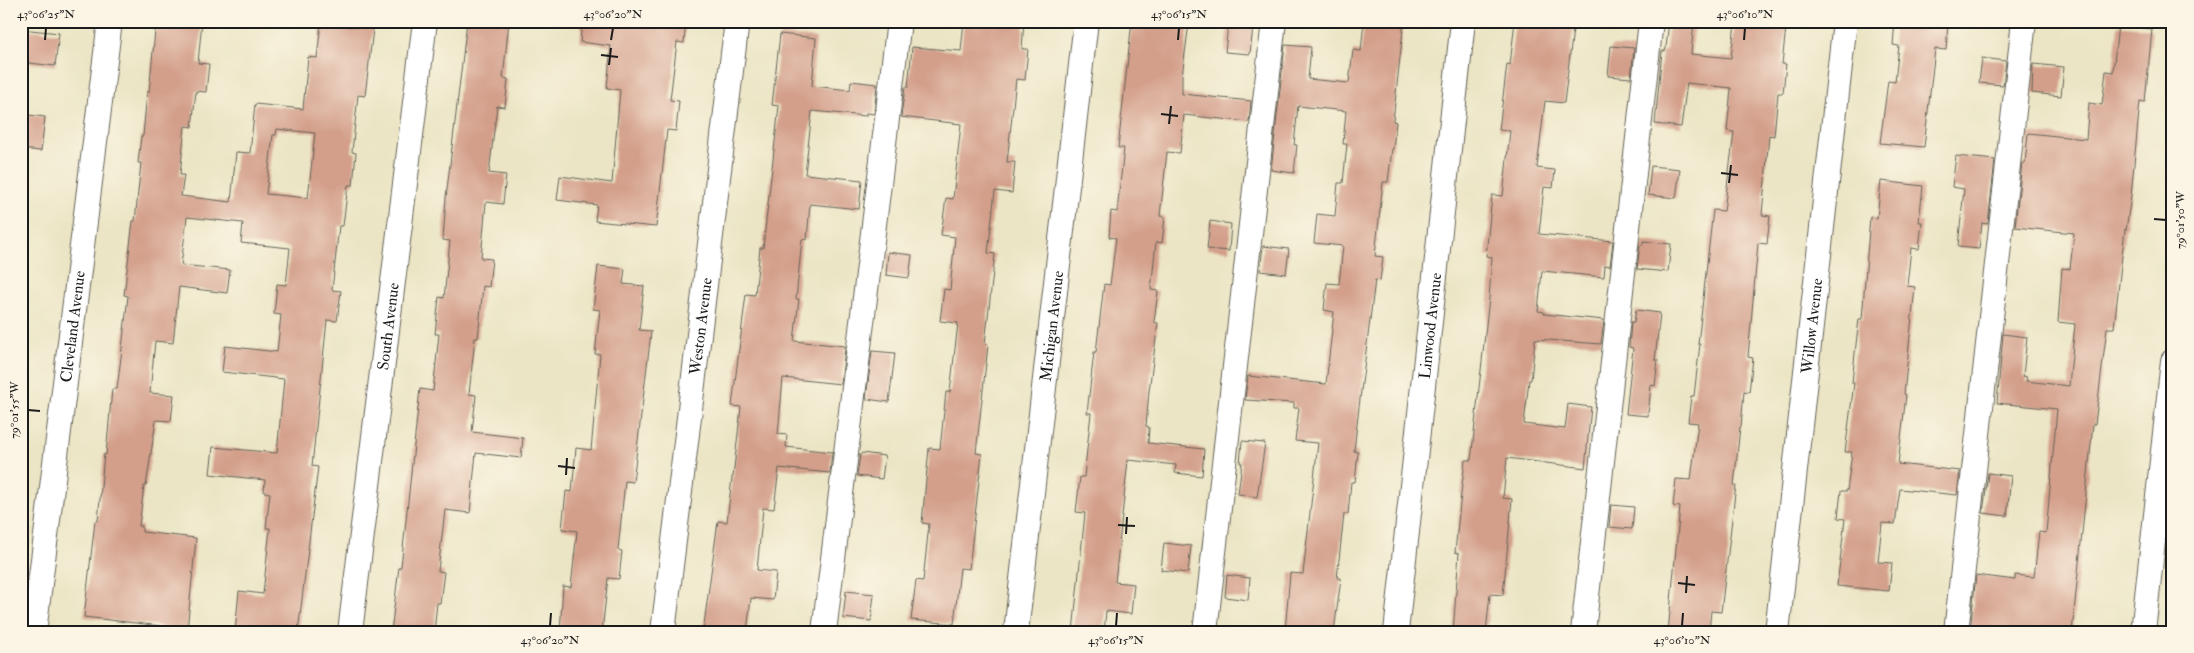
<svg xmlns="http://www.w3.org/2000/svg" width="2194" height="653" font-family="'IM FELL Double Pica',serif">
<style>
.building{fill:#d39f8a;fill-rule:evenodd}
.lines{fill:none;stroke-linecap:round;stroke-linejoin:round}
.minor-casing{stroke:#646257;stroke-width:26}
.minor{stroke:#fff;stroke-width:24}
.ticks{fill:none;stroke:#1c1c1c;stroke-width:2}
.labels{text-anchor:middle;stroke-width:5;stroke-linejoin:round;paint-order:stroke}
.street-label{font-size:16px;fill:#1c1c1c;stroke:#fcf5e5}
.neatline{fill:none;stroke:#1c1c1c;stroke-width:2}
.ticks-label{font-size:12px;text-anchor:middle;fill:#1c1c1c}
</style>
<rect width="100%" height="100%" fill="#fcf5e5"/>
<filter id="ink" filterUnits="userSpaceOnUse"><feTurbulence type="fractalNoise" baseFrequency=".02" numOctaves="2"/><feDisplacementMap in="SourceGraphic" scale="10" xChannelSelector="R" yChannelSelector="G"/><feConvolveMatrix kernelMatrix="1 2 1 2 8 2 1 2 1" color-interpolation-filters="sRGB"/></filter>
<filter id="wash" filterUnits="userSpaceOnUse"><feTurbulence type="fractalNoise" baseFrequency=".0096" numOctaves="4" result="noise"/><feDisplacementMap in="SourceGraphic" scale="20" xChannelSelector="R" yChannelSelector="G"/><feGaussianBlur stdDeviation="1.12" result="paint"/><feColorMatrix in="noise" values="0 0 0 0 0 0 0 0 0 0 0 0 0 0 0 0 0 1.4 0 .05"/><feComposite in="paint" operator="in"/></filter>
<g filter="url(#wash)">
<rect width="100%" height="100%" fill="#ebe5c5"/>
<g id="blocks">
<path class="building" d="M156,21H202L198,63L209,64L206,92L196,91L192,127L185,126L180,175H184L181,196L231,202L236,152L250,153L255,104L303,109L308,57L317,58L321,23L373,29L365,96L358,95L352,152L356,153L353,185H348L343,226H339L332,290L341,291L337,321L327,320L312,466L318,467L298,632H235L239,591L263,594L270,528H266L270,493L264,492L265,480L210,474L213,447L277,453L284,379L222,372L225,346L277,352L281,315L274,314L277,284L286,285L290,248L241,243L243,223L187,217L181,265L230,270L227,293L179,287L173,343L155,341L150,393L174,395L171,421L156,420L146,486H144L139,526H142V532L196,538L187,631L161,628V626L84,617L95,521H98L104,454L106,455L112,389H117L121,357L128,296L124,295L133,221H135L141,163H138L141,136H143L147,92H149ZM277,129L315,133L308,198L266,194L273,135H276Z
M467,21H509L503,78L508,79L505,107L497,106L489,173L506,175L503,204L486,202L481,258L492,259L489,287L483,286L478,338H475L469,394L476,395L472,432L523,438L521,458L476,453L470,513L445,510L438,571L444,572L440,603H437L434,632H391L399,567H401L420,389L433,391L439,334H435L439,297L444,298L450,241L443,240L446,198Z
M582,21H686L684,43L677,42L670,100L679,101L676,131L667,130L656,227L595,221L597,205L557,200L560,176L612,183L620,90L607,88L611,46L580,42Z
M964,21H1024L1022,49H1028L1025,80L1016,79L1007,162H1015L1012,193L995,191L988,253L995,254L985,344L988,345L976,453L982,454L969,569L960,568L954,624L911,620L916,580L923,581L929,524L922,523L929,448L940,449L946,392H950L958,323L940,321L944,289L950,290L955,237L941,235L946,198L953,199L961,124L901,117L905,87H908L912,47L961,51Z
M1132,21L1189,23L1182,76V94L1251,101L1249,122L1184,115L1180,153L1167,152L1160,216L1165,217L1162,243L1156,242L1151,290L1158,291L1154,322L1158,323L1149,391L1146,426L1149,427L1148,443L1204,449L1202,476L1175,473L1176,465L1128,460L1115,582L1134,584L1131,614L1106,611L1104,632H1073L1085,513L1076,512L1080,477H1084L1091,413H1087L1094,352H1096L1104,284L1110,285L1116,238L1109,237L1111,211L1117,212L1124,148H1118Z
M1364,21H1404L1393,121L1396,122L1393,149H1392L1388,182H1383L1375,256L1383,257L1380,281L1375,280L1358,415L1354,451L1358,452L1355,482H1351L1348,514H1344L1337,578H1341L1334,632H1285L1290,573L1303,574L1318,443L1295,441L1299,408H1294V403L1245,400L1248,376L1326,384L1334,312L1324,310L1327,283L1339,284L1343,246L1314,243L1317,214L1335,216L1338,183H1343L1347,144H1343L1346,111L1298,106L1294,145H1297L1294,173L1271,170L1285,45L1311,47L1308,79L1349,83L1353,50L1361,51Z
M1515,21H1574L1564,103L1545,101L1537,168L1555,170L1553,188L1544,187L1539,234L1613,241L1610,266L1605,265L1604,277L1542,271L1538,311L1544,312V314L1604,320L1601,344L1535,339L1531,380H1529L1524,424L1565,429L1568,404L1591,407L1585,468L1507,458L1503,498L1512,499L1503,595L1490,594L1486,632H1453L1459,553L1455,552L1461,494L1465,460H1471L1489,298L1492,257L1486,256L1492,195L1503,196L1510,131L1499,130L1507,64L1510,65Z
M1669,21H1694L1691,54L1731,58L1735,22L1786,27L1782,64H1786L1783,93H1778L1774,136L1769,135L1762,215L1770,216L1767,244L1758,243L1748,357L1753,358L1749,392L1744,391L1741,427H1740L1734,485H1736L1721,612L1711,611L1709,632H1668L1680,507L1673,506L1676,479L1691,480L1698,423L1688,422L1691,396H1694L1700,344H1698L1713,210L1724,211L1734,132L1727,131L1731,88L1687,83L1681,127L1655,124L1662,51H1665L1666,48Z
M1895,21L1948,23L1946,50L1935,49L1924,147L1880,143L1888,81L1895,82L1899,46L1893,45Z
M1228,25L1253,27L1250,54L1225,52Z
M2118,25L2152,29L2145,102L2140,101L2131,196L2126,230L2125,229L2114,328H2107L2095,424H2093L2072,632H1970L1976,575L2015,580V575L2034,577L2039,532L2046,533L2057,409L1997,403L2003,334L2027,337L2023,376L2027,377L2026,381L2069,386L2075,324L2058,322L2062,268L2070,269L2074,233L2015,227L2022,163L2025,164L2028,133L2086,139L2089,103L2102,105L2106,71L2113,72Z
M21,29L59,33L55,66L21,62Z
M780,34L816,38L812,86L850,90L851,81L877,84L874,114L866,113V116L812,111L805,174L862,180L859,209L810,204L807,240L802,239L796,299H799L794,341L845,346V348L841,384L783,378L778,434L787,435L786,447L832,452L830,473L779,468L774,509L763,508L757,570L776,572L773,600L751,598L747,632H703L718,521L727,522L732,477H733L741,407L732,406L746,294L755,295L760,248H763L779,106L772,105Z
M1611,46L1634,48L1631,78L1608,76Z
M1982,58L2006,61L2003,85L1979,83Z
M2033,64L2064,67L2061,96L2032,93Z
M21,114L45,117L41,151L21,149Z
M1956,156L1995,160L1988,224L1982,223L1979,249L1958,247L1964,189L1952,187Z
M1651,166L1680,169L1676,198L1648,195Z
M1881,181L1923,186L1919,222H1922L1919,249L1911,248L1907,286L1915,287L1904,394L1906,395L1898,464L1960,471L1957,495L1900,489L1895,524L1882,523L1878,562L1892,563L1889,591L1837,586L1845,519L1838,518L1841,491H1847L1852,452H1845L1854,383H1852L1855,353L1859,319H1862L1870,217L1877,218Z
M1210,221L1231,224L1229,251L1207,249Z
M1643,241L1671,244L1668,272L1637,269L1640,245H1643Z
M1263,246L1289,249L1286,274L1260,271Z
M888,252L912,255L909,278L886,275Z
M598,266L625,269L623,284L644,286L639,330L651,331L650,341L633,482L625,481L618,550L622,551L619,579L608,578L602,632H560L563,586L571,587L577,531L562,529L566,491L572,492L576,448L591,450L600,354H595L600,310L593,309Z
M1636,310L1660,313L1655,360H1658L1655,386L1651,385L1648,416L1626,414L1633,348L1629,347L1631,322H1634Z
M872,351L895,353L889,402L866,399Z
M1242,441L1265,443L1257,497L1238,494L1242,463H1240Z
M862,453L885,456L882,479L857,476L860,455Z
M1988,473L2011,476L2007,516L1983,513Z
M1611,505L1634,507L1632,529L1609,527Z
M1164,543L1191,546L1188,573L1161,570Z
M1227,575L1250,578L1248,600L1225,597Z
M846,591L874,594L871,621L843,618Z"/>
</g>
</g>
<g filter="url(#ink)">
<use href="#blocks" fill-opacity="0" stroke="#646257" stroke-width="1"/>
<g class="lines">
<g class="minor-casing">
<g id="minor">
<path id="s1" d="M34,632L110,21"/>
<path id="s2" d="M350,632L425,21"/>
<path id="s3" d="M663,632L737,21"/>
<path d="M824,632L899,21"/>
<path id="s4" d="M1016,632L1086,21"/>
<path d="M1205,632L1274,21"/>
<path id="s5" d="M1396,632L1463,21"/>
<path d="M1583,632L1651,21"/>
<path id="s6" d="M1777,632L1845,21"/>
<path d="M1956,632L2024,21"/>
<path d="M2143,632L2173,361"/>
</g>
</g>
<use href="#minor" class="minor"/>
</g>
</g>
<path class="ticks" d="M45,40L46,28M611,40L613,28M1178,40L1179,28M1744,40L1745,28M601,55L618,57M609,65L611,48M1161,114L1178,116M1169,124L1171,106M1721,173L1738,175M1729,183L1731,165M2154,219L2166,220M28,410L40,411M558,466L575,468M566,475L567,458M1118,525L1135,526M1126,534L1127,517M1678,583L1695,585M1686,593L1687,576M550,626L551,613M1116,626L1117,613M1682,626L1683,613"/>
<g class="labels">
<g class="street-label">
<text dy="6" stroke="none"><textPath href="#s1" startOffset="308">Cleveland Avenue</textPath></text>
<text dy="6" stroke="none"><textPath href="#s3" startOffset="308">Weston Avenue</textPath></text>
<text dy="6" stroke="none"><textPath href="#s4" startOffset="308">Michigan Avenue</textPath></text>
<text dy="6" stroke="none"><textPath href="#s5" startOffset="308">Linwood Avenue</textPath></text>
<text dy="6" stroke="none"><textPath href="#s2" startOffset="308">South Avenue</textPath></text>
<text dy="6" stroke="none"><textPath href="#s6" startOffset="308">Willow Avenue</textPath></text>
</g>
</g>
<rect width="2194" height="653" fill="none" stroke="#fcf5e5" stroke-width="55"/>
<rect x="28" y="28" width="2138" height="598" class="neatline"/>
<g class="ticks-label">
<text x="46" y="18">43°06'25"N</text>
<text x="613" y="18">43°06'20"N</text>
<text x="1179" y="18">43°06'15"N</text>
<text x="1745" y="18">43°06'10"N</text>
<text transform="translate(2180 220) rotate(-90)" y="4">79°01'50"W</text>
<text transform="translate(14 410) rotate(-90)" y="4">79°01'55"W</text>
<text x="550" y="644">43°06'20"N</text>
<text x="1116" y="644">43°06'15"N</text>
<text x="1682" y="644">43°06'10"N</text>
</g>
</svg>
